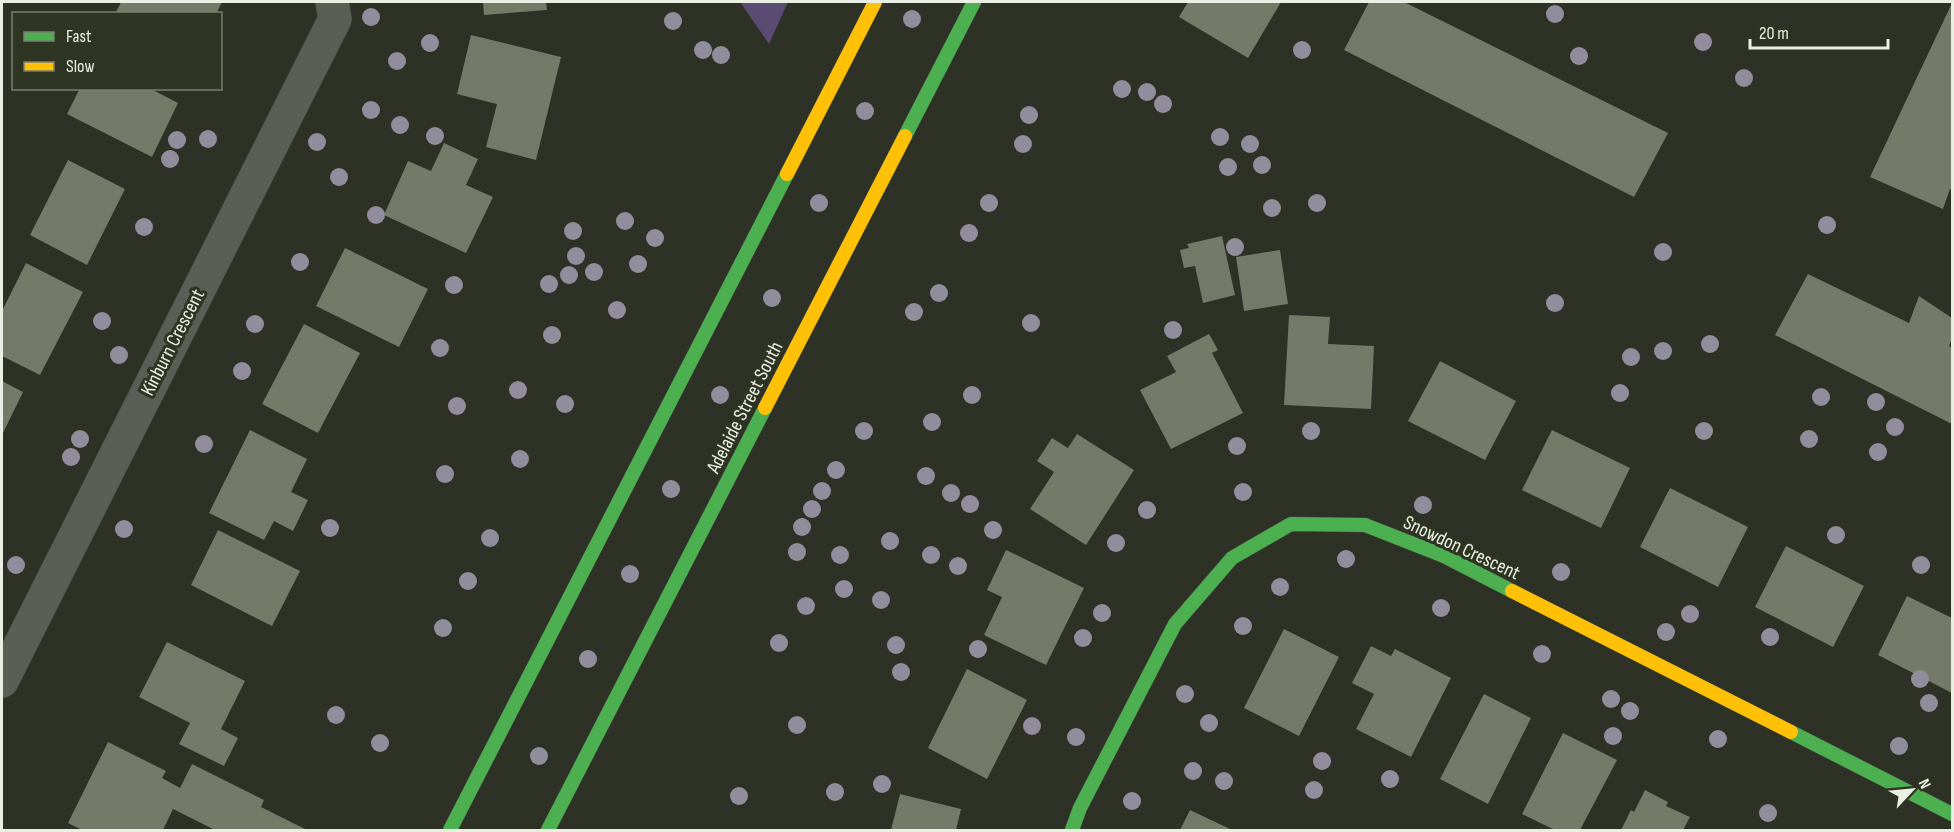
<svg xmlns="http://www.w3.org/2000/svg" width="1954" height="832" font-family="'Sofia Sans Condensed',sans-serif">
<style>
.green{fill:#594b71}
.building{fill:#737a67}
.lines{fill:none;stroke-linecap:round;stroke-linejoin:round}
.street-casing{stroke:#474c42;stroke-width:34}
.fast-casing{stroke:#474c42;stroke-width:15}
.slow-casing{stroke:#474c42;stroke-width:15}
.street{stroke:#5b5e56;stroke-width:33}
.fast{stroke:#4caf50;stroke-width:14}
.slow{stroke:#ffc107;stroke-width:14}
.tree{fill:#928d9c}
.labels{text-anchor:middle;stroke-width:6;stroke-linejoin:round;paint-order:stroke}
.street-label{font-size:20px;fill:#e9efe2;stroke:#2e3522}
</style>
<rect width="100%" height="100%" fill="#2d3126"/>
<path class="green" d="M740,2H788L769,44Z"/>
<path class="building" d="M121,2H222L216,14H115Z
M483,2H546L547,10L484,15Z
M1188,2H1281L1248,58L1179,17Z
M1369,2H1404L1668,133L1634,197L1344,50Z
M1952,3V190L1950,189L1943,209L1870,177Z
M471,35L561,57L536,160L486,147L497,104L457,94Z
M80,88H149L178,103L152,157L67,114Z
M444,143L478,159L466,185L493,197L466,253L384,215L408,161L431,171Z
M68,160L125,189L87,265L30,235Z
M1222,236L1235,295L1203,303L1195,266L1184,268L1180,250L1189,248L1187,244Z
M345,248L428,289L399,347L316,306Z
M1280,250L1288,304L1244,311L1236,257Z
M26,263L83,292L40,375L2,356V311Z
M1808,274L1909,323L1919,296L1952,318V339L1949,346L1952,348V424L1775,335Z
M1289,315L1330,317L1328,344L1374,346L1371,409L1284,405Z
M304,324L360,353L318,433L262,404Z
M1209,334L1218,350L1212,353L1243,413L1171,449L1140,390L1176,372L1167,356Z
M1440,361L1516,401L1485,460L1408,421Z
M2,381L23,392L2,435Z
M250,430L307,459L291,492L308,500L293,531L274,521L264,540L209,513Z
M1552,430L1630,468L1601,528L1522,490Z
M1077,434L1134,470L1086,545L1030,509L1054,472L1037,461L1052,438L1068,448Z
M1670,488L1748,527L1718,587L1640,547Z
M218,530L300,571L272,626L191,585Z
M1786,546L1864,586L1833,647L1755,607Z
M1006,550L1084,588L1046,665L984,635L1002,597L987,590Z
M1907,596L1952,618V693L1878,655Z
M1284,629L1339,657L1299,736L1244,708Z
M167,642L245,681L221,729L238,738L224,766L179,744L190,723L139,697Z
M1371,646L1391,656L1395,649L1451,678L1411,757L1356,729L1374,694L1352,683Z
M967,669L1027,700L987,779L928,748Z
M1484,694L1531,718L1488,804L1440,779Z
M1563,733L1617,760L1580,830H1555L1522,814Z
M108,742L166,771L162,778L180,788L192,764L264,800L261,807L307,830H215L173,809L163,830H82L68,823Z
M1645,790L1668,802L1666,806L1690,817L1683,830H1621L1631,810L1634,812Z
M900,794L961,809L956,830H891Z
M1190,810L1232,830H1180Z"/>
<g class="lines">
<g class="street-casing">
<path id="street" d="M2,681L335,19L332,2"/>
</g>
<g class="fast-casing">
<path id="fast" d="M905,136L974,2
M1791,732L1952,814
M450,830L787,174
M548,830L765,408
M1072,830L1080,808L1175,624L1232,558L1291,524L1365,525L1444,556L1512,591"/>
</g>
<g class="slow-casing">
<path id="slow" d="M787,174L875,2
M765,408L905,136
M1512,591L1791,732"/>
</g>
<use href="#street" class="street"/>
<use href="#fast" class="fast"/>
<use href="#slow" class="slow"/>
</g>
<g class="tree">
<circle cx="1555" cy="14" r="9"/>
<circle cx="371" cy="17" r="9"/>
<circle cx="912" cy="19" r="9"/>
<circle cx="673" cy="21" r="9"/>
<circle cx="1703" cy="42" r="9"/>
<circle cx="430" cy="43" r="9"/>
<circle cx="703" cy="50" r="9"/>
<circle cx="1302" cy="50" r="9"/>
<circle cx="721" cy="55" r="9"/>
<circle cx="1579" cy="56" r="9"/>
<circle cx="397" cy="61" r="9"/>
<circle cx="1744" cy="78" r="9"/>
<circle cx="1122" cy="89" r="9"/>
<circle cx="1147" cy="92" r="9"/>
<circle cx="1163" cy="104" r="9"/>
<circle cx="371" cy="110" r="9"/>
<circle cx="865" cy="111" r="9"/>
<circle cx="1029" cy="115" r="9"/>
<circle cx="400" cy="125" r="9"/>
<circle cx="435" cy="136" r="9"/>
<circle cx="1220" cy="137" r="9"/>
<circle cx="208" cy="139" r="9"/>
<circle cx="177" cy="140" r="9"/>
<circle cx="317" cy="142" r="9"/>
<circle cx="1023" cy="144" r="9"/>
<circle cx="1250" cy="144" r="9"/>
<circle cx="170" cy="159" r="9"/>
<circle cx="1262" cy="165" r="9"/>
<circle cx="1228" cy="167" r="9"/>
<circle cx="339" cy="177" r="9"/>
<circle cx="819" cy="203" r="9"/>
<circle cx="989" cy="203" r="9"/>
<circle cx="1317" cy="203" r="9"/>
<circle cx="1272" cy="208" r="9"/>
<circle cx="376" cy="215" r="9"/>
<circle cx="625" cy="221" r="9"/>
<circle cx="1827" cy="225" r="9"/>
<circle cx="144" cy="227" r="9"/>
<circle cx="573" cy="231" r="9"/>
<circle cx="969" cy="233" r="9"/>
<circle cx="655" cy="238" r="9"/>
<circle cx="1235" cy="247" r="9"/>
<circle cx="1663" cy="252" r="9"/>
<circle cx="576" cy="256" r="9"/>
<circle cx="300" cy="262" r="9"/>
<circle cx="638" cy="264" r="9"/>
<circle cx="594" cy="272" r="9"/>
<circle cx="569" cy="275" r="9"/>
<circle cx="549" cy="284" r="9"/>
<circle cx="454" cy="285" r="9"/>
<circle cx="939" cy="293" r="9"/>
<circle cx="772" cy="298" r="9"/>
<circle cx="1555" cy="303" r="9"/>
<circle cx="617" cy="310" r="9"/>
<circle cx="914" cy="312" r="9"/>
<circle cx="102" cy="321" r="9"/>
<circle cx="1031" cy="323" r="9"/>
<circle cx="255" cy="324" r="9"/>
<circle cx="1173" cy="330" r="9"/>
<circle cx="552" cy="335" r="9"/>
<circle cx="1710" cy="344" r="9"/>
<circle cx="440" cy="348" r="9"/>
<circle cx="1663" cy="351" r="9"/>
<circle cx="119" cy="355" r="9"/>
<circle cx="1631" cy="357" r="9"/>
<circle cx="242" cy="371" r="9"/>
<circle cx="518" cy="390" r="9"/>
<circle cx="1620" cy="393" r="9"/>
<circle cx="720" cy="395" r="9"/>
<circle cx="972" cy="395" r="9"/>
<circle cx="1821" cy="397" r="9"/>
<circle cx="1876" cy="402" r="9"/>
<circle cx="565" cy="404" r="9"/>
<circle cx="457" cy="406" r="9"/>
<circle cx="932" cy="422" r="9"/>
<circle cx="1895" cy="427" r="9"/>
<circle cx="864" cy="431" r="9"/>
<circle cx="1311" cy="431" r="9"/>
<circle cx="1704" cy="431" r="9"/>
<circle cx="80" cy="439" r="9"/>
<circle cx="1809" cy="439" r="9"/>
<circle cx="204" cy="444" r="9"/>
<circle cx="1237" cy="446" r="9"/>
<circle cx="1878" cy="452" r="9"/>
<circle cx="71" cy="457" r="9"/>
<circle cx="520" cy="459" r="9"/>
<circle cx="836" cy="470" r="9"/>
<circle cx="445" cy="474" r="9"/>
<circle cx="926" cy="476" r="9"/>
<circle cx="671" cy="489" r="9"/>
<circle cx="822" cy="491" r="9"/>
<circle cx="1243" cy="492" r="9"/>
<circle cx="951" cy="493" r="9"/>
<circle cx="970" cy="504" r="9"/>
<circle cx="1423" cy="505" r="9"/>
<circle cx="812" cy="509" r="9"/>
<circle cx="1147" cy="510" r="9"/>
<circle cx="802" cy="527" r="9"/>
<circle cx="330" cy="528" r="9"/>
<circle cx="124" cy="529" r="9"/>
<circle cx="993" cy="530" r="9"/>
<circle cx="1836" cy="535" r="9"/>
<circle cx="490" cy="538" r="9"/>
<circle cx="890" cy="541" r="9"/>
<circle cx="1116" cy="543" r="9"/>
<circle cx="797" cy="552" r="9"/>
<circle cx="840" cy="555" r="9"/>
<circle cx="931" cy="555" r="9"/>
<circle cx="1346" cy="559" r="9"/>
<circle cx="16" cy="565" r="9"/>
<circle cx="1921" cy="565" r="9"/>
<circle cx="958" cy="566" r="9"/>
<circle cx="1561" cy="572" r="9"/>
<circle cx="630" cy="574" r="9"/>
<circle cx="468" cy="581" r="9"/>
<circle cx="1280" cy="587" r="9"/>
<circle cx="844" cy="589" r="9"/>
<circle cx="881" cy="600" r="9"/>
<circle cx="806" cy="606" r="9"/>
<circle cx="1441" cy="608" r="9"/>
<circle cx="1102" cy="613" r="9"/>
<circle cx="1690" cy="614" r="9"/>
<circle cx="1243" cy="626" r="9"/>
<circle cx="443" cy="628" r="9"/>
<circle cx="1666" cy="632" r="9"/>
<circle cx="1770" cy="637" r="9"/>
<circle cx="1083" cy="638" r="9"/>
<circle cx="779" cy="643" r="9"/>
<circle cx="896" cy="645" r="9"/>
<circle cx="978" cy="649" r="9"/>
<circle cx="1542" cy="654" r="9"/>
<circle cx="588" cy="659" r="9"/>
<circle cx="901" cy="672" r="9"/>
<circle cx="1920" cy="679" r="9"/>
<circle cx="1185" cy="694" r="9"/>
<circle cx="1611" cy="699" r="9"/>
<circle cx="1929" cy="703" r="9"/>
<circle cx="1630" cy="711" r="9"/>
<circle cx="336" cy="715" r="9"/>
<circle cx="1209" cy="723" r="9"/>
<circle cx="797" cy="725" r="9"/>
<circle cx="1032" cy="726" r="9"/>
<circle cx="1613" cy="736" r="9"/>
<circle cx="1076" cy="737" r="9"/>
<circle cx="1718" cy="739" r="9"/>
<circle cx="380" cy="743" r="9"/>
<circle cx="1899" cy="746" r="9"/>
<circle cx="539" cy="756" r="9"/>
<circle cx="1322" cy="761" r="9"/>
<circle cx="1193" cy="771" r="9"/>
<circle cx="1390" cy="779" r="9"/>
<circle cx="1224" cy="781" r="9"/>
<circle cx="882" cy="784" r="9"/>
<circle cx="1314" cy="790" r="9"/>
<circle cx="835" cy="792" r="9"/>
<circle cx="739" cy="796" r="9"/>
<circle cx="1132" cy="801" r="9"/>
<circle cx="1768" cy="813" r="9"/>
</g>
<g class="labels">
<g class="street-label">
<text transform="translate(172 342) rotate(-63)" y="7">Kinburn Crescent</text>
<text transform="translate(744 407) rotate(-63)" y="7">Adelaide Street South</text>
<text transform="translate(1462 547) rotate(25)" y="7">Snowdon Crescent</text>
</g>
</g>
<rect width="1954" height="832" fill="none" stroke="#e9efe2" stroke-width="6"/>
<rect x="12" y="12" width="210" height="78" fill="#2e3522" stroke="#797f6f" stroke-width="1.5"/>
<rect x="24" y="32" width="30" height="9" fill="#4caf50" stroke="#797f6f" stroke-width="1.5"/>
<text x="66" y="42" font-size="18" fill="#e9efe2">Fast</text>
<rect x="24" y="62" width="30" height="9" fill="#ffc107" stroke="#797f6f" stroke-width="1.5"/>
<text x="66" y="72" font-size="18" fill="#e9efe2">Slow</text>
<g transform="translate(1912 790) rotate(64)" stroke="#2e3522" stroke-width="4.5" paint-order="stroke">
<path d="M0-4.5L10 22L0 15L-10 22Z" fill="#e9efe2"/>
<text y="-9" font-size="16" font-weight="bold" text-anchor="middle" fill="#e9efe2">N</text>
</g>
<path d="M1750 39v9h138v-9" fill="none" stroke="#e9efe2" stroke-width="3"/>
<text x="1759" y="39" font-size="18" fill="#e9efe2" stroke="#2e3522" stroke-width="4.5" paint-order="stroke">20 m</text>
</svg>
